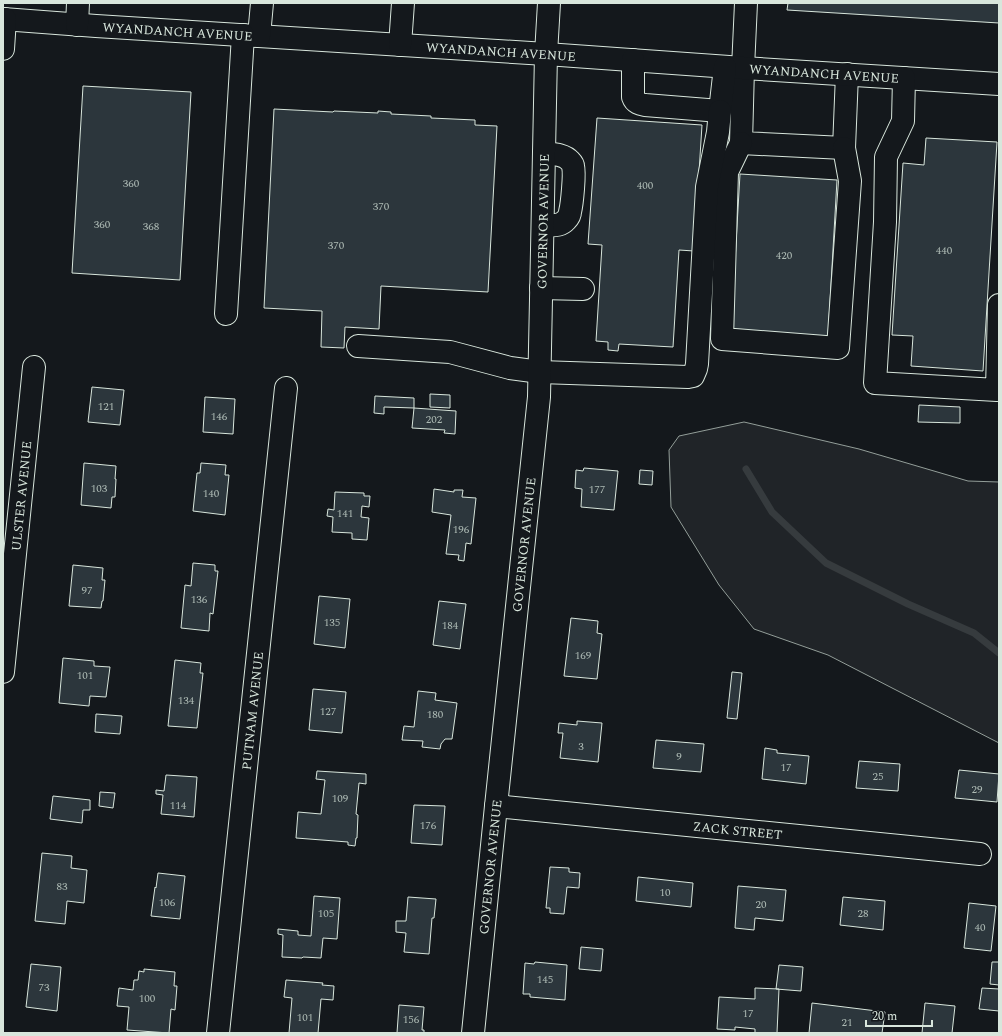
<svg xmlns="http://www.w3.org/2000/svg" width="1002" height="1036" font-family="Spectral,serif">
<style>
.green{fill:#202428;stroke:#939e99}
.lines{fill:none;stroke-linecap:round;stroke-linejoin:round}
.stream{stroke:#363b3e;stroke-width:7}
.building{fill:#2c363c;stroke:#d8e6dc}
.minor-casing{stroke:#d8e6dc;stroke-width:24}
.minor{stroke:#14181c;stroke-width:22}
.labels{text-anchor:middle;stroke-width:3;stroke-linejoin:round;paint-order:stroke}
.number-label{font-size:11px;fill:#adbab4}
.street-label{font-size:13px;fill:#d8e6dc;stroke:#14181c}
</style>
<rect width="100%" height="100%" fill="#14181c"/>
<path class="green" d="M744,422L859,449L968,481L999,482V743L828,655L754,629L719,585L671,507L669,450L679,436Z"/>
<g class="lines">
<path class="stream" d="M746,469L772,512L826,563L908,604L974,633L999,653"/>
</g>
<path class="building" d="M788,3H999V23L787,10Z
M83,86L191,92L180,280L72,273Z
M274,109L333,112L334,111L378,113V111L391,112V114L431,116V118L475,120V125L497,126L488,292L381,286L379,329L345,327L344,348L321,347L322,311L264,308Z
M597,118L702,125L694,251L679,250L673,347L619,344L618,351L608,350V342L596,341L602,245L588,244Z
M926,138L997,142L983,371L911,366L913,336L892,335L903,163L924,165Z
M740,174L837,180L828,337L731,331Z
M92,387L124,390L120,425L88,422Z
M430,394L450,395V408L430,407Z
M375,396L414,398V408L384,407V414L374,413Z
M205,397L235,399L233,434L203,432Z
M919,405L960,407V423L918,422Z
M414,408L456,411L455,434L444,433L445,430L412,428Z
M84,463L116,466L115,479H116L115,497H112L111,508L81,505Z
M201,463L226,465L225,475H229L225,515L193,511L197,473H200Z
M584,468L618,471L614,510L581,507L582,489L575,488L576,470L583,471Z
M640,470L653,471L652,485L639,484Z
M434,489L454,492V490H463L462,497L476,498L471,544L466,543L464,561L458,560L459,555L446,554L451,515L432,512Z
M335,492L364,493V496H370L369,507L362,506L361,517L369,518L367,540L352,539V533L332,532L333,517L327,516L328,509L334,510Z
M193,563L215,565V571H218L213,614L210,613L209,631L181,628L185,585L191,586Z
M73,565L103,568L102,580H105L103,601H102L101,608L69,606Z
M319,596L350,599L345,648L314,644Z
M439,601L466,604L460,649L433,645Z
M571,618L598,621L597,633L602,634L597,679L564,676Z
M63,658L94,661V666L110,667L106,697L90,696L89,706L59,703Z
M175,660L201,663L200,673H203L197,728L168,726Z
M732,672L742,673L737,719L727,718Z
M313,689L346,692L342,733L309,730Z
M418,691L436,693L435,700L457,703L452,739H445L441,744L440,749L422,747L423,741L402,740L404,726L414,727Z
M96,714L122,716L120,734L95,732Z
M577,721L602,723L598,762L560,758L563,733H558L559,723L577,725Z
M656,740L704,744L701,772L653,768Z
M765,748L777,750V753L809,756L806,784L762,779Z
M859,761L900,764L898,791L856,788Z
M959,770L999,774L997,802L955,798Z
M317,771L366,774V784L359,783L356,814L358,815L357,838H356L355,846L348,845V842L296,838L298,812L321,814L325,780L316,779Z
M166,775L197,777L194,817L161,814L163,795L156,794V790L164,791Z
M100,792L115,793L113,808L99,806Z
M53,796L90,800V810H83L82,823L50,819Z
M414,805L445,806L442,845L411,843Z
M42,853L72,856L71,868L87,870L84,903L67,901L65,924L35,921Z
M550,867L569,868V872L580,873L579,888L567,887L564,914L550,913V908H546Z
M158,873L185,876L180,919L151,916L155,887L156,888Z
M638,877L693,883L691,907L636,901Z
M738,886L786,890L783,921L755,918L754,930L735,928Z
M314,896L340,898L337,939L323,938L321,958L303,957L302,958L282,957L283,935L278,934V929L298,931V935L311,936Z
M408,897L436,899L434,918H432L429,954L404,952L406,933L396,932V921H406Z
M843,897L885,901L883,930L840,925Z
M969,903L996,906L991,951L964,948Z
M581,947L603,949L601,971L579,969Z
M535,962L567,965L565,1000L530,997V994H523L525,963L534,964Z
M992,962H999V985L990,984Z
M31,964L61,967L57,1011L26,1007Z
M779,965L803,967L801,991L776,989Z
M144,969L175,972L174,986H177L175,1010L171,1009L169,1033L127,1030L129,1007L117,1006L119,988L133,990L134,980H138L139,971L144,972Z
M286,980L323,983L322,985L334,986L333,1000L321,999L318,1033H289L292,998L284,997Z
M755,988L779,989L777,1033H755V1029L735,1027V1030L717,1029L719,997L755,999Z
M982,988L999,989V1011L979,1009Z
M812,1003L885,1012L882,1033H809Z
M925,1003L955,1006L952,1033H922Z
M399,1005L424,1007L422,1030H424V1033H397Z"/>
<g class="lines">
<g class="minor-casing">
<g id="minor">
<path d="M746,3L743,68L741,143L844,148L847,74"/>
<path id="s1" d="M3,19L96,26L546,54L743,68L999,84"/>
<path d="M77,25L78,3"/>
<path d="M259,36L262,3"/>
<path d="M400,45L403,3"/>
<path d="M3,49L5,19"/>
<path d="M633,60V97C635,103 640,104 645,105L720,111L725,67"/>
<path d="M904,78L903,121L886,157L885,222L875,383L997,390L999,305"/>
<path d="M741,143L727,172L722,339L838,348L850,181L844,148"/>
<path d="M543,226C551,225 560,227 566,220C568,218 570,215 570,212C572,204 575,174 573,166C573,165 571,162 570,161C564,154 552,154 544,153"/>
<path d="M541,288L583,289"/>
<path d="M226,314L243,35"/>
<path d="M358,346L450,352L510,368L540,372L688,377L693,376L696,369L697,364L707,187L718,132L720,111"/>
<path id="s2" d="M3,672L34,367"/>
<path id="s3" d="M496,806L980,854"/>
<path id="s4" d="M218,1033L286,388"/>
<path id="s5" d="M473,1033L496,806L539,397L546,54L549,3"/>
</g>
</g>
<use href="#minor" class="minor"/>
</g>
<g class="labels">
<g class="number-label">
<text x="131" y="187">360</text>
<text x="645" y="189">400</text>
<text x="381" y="210">370</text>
<text x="102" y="228">360</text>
<text x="151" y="230">368</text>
<text x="336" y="249">370</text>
<text x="944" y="254">440</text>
<text x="784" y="259">420</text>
<text x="106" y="410">121</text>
<text x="219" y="420">146</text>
<text x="434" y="423">202</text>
<text x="99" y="492">103</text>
<text x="597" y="493">177</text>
<text x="211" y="497">140</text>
<text x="345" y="517">141</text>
<text x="461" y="533">196</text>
<text x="87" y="594">97</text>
<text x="199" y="603">136</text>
<text x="332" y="626">135</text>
<text x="450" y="629">184</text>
<text x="583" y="659">169</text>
<text x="85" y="679">101</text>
<text x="186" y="704">134</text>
<text x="328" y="715">127</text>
<text x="435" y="718">180</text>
<text x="581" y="750">3</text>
<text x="679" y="760">9</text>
<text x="786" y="771">17</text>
<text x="878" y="780">25</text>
<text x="977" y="793">29</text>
<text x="340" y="802">109</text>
<text x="178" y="809">114</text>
<text x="428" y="829">176</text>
<text x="62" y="890">83</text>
<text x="665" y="896">10</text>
<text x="167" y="906">106</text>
<text x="761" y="908">20</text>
<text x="326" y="917">105</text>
<text x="863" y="917">28</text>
<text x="980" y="931">40</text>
<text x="545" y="983">145</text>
<text x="44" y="991">73</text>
<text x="147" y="1002">100</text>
<text x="748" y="1017">17</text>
<text x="305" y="1021">101</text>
<text x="411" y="1023">156</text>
<text x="847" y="1026">21</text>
</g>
<g class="street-label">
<text dy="5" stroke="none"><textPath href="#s1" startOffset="175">WYANDANCH AVENUE</textPath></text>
<text dy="5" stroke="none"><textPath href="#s1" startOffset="499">WYANDANCH AVENUE</textPath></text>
<text dy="5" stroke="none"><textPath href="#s1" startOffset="823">WYANDANCH AVENUE</textPath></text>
<text dy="5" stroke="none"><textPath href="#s5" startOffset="815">GOVERNOR AVENUE</textPath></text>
<text dy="5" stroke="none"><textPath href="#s2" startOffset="177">ULSTER AVENUE</textPath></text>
<text dy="5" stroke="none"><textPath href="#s5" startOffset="491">GOVERNOR AVENUE</textPath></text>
<text dy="5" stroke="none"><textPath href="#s4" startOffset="324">PUTNAM AVENUE</textPath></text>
<text dy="5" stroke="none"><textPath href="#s3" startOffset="243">ZACK STREET</textPath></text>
<text dy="5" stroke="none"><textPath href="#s5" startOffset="167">GOVERNOR AVENUE</textPath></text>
</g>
</g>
<rect width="1002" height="1036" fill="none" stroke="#d8e6dc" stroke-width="8"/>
<path d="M866 1020v6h66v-6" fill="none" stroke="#d8e6dc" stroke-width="2"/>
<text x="872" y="1020" font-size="12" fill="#d8e6dc" stroke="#14181c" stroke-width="3" paint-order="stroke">20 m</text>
</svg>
